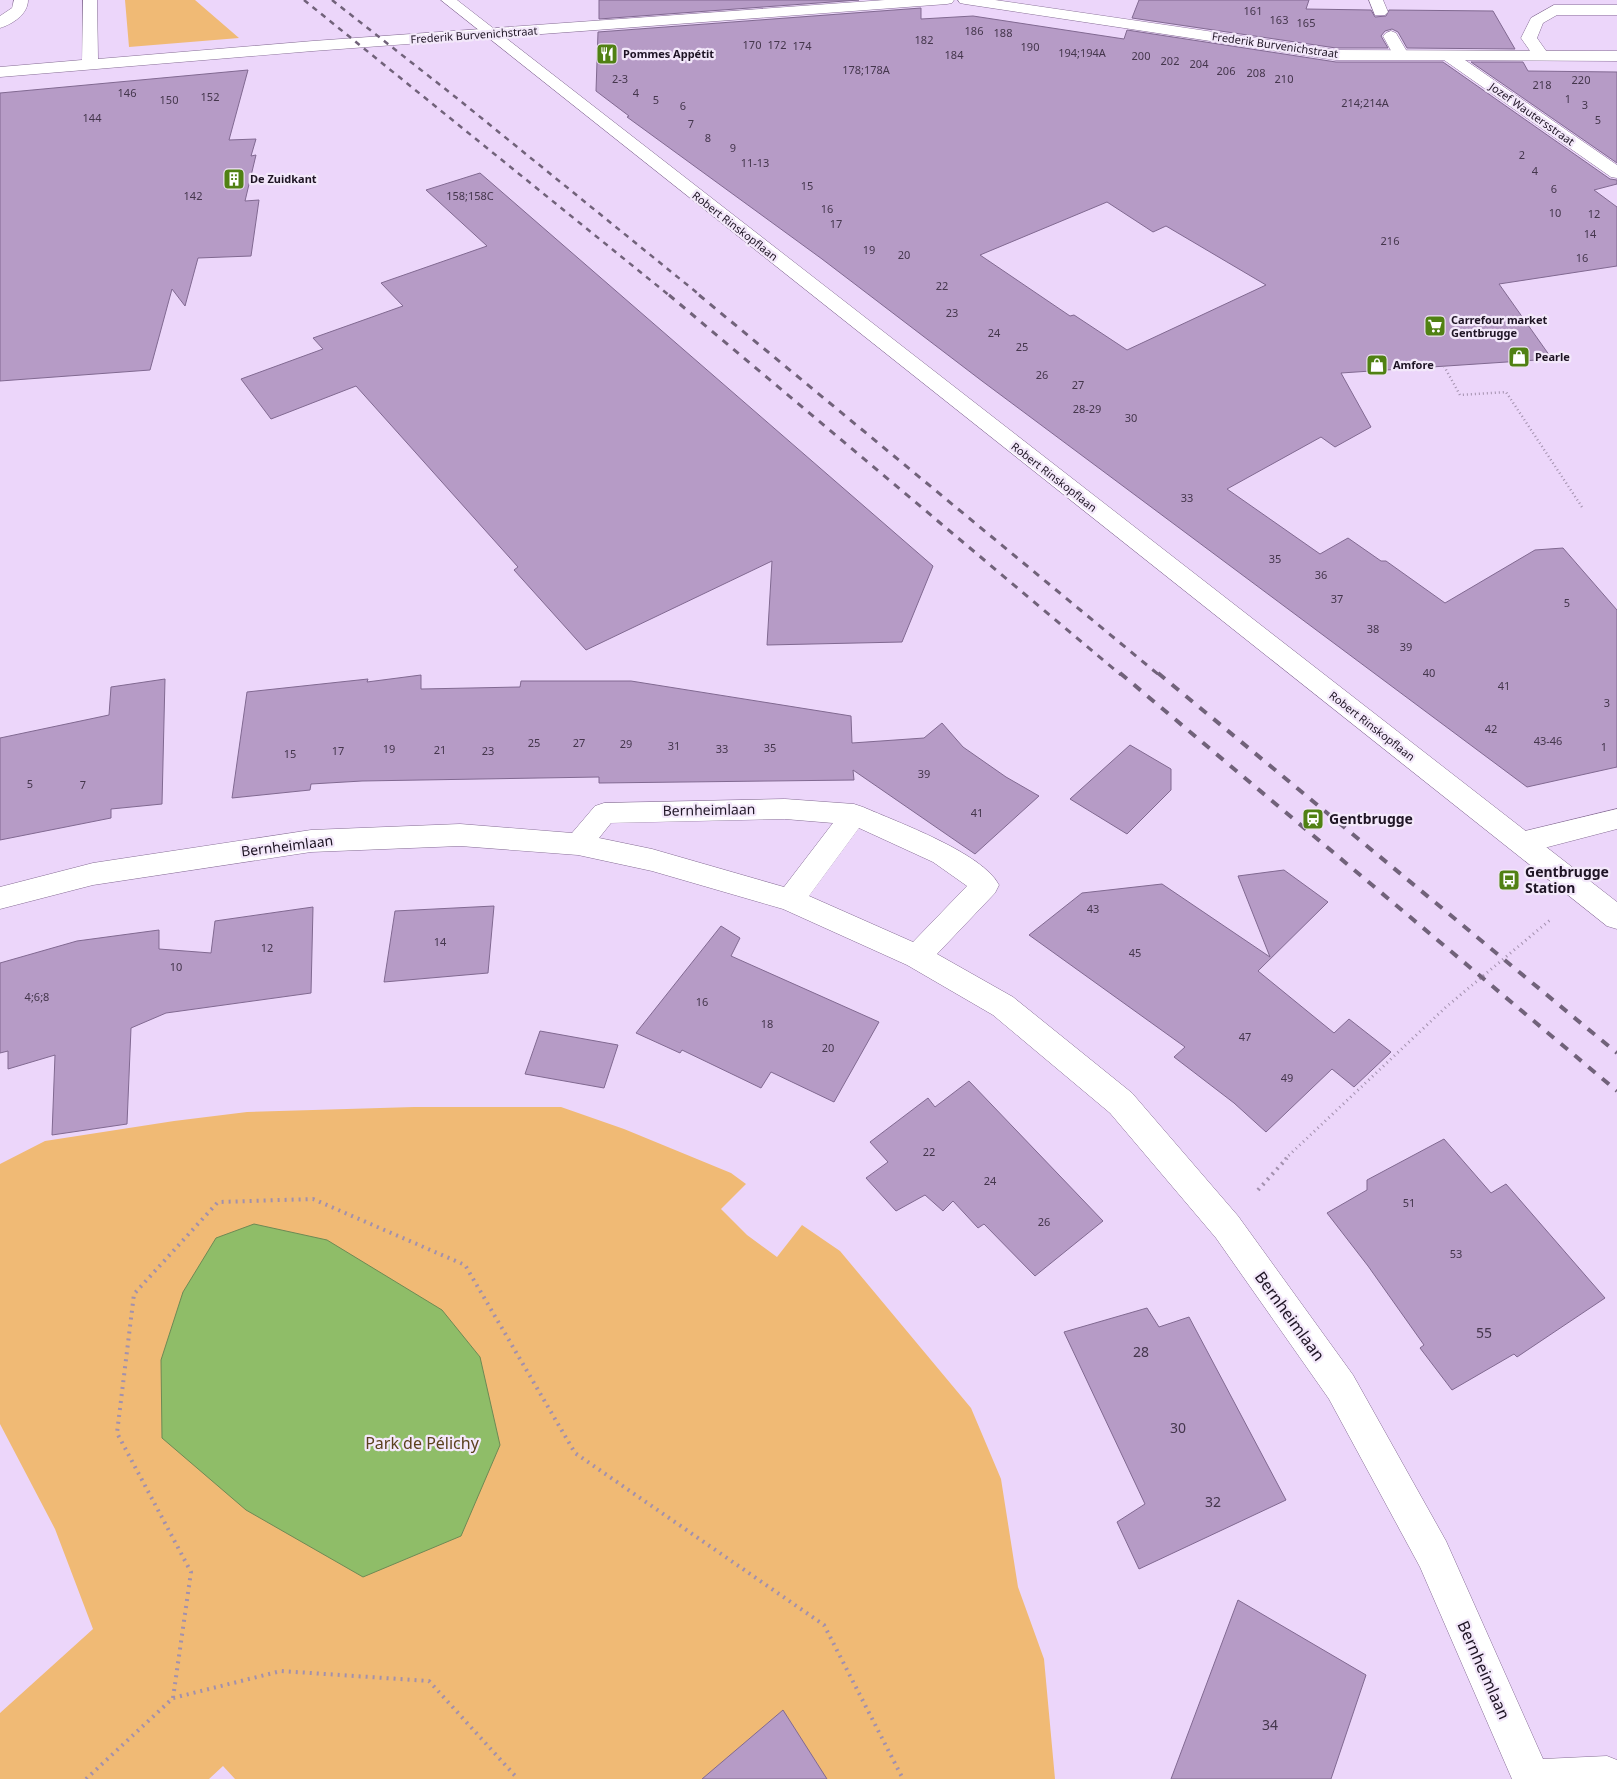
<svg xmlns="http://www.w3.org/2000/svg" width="1617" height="1779" font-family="'Noto Sans',sans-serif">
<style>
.green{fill:#f0ba75}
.water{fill:#8fbd68;stroke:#6d8a54}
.building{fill:#b69bc6;stroke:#816991;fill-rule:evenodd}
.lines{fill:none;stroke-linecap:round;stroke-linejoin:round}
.lane-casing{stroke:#856c94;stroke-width:1}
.street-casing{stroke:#856c94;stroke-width:1}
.secondary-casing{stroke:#856c94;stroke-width:1}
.path-far2{stroke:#a290ad;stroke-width:2.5;stroke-dasharray:1 3;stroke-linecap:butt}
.path-far1{stroke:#a290ad;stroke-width:3;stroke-dasharray:1 4;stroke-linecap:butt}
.path{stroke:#a290ad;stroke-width:4;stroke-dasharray:2 5;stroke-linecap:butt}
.lane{fill:#fff;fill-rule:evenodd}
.street{fill:#fff;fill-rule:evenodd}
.secondary{fill:#fff;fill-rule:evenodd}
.rail-far2{stroke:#71627a;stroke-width:2.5;stroke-dasharray:5.5 5.5;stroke-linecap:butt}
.rail-far1{stroke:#71627a;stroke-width:3;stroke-dasharray:7 7;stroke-linecap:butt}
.rail{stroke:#71627a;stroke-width:4;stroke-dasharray:9 9;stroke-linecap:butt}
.labels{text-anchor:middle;stroke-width:4.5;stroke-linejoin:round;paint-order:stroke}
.number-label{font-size:11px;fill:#44364c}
.far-street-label{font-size:11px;fill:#1e1424;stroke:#f3e8fa}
.far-poi-label{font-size:11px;font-weight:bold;fill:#1e1424;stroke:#f3e8fa;text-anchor:start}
.street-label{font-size:14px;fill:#1e1424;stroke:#f3e8fa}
.poi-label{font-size:14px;font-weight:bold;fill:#1e1424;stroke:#f3e8fa;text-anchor:start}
.near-number-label{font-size:14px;fill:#44364c}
.near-street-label{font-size:16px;fill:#1e1424;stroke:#f3e8fa}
.near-park-label{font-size:16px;fill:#5b411e;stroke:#f3e8fa}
</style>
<rect width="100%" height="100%" fill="#ecd6fa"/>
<path class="green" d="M125,0H195L239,38L129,47Z
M414,1107H561L624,1129L731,1173L746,1184L721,1209L747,1235L777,1257L802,1225L840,1251L971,1408L1001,1479L1018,1587L1044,1659L1055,1779H235L223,1766L209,1779H0V1713L93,1629L55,1529L0,1424V1164L45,1141L174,1121L247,1112Z"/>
<path class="water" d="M254,1224L327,1240L442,1310L480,1357L500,1445L461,1536L363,1577L246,1510L162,1438L161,1360L183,1292L216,1238Z"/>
<path class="building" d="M599,0H859L599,19Z
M1139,0H1309L1306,9L1371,10L1375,17L1386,16L1389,10L1493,11L1515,49L1407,48L1398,32L1392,29L1385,31L1381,36L1388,48H1336L1132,18Z
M921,8V19L973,16L1124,39L1127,30L1336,62H1443L1610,179L1617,180V184L1594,190L1617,207V266L1499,284L1552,359L1341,373L1371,427L1335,447L1321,437L1227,489L1320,554L1348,538L1381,561H1386L1445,603L1535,550L1563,548L1617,610V767L1527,787L982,381L822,259L627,117L629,116L596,91L598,32ZM1107,202L1153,232L1166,226L1266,285L1127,350L1074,315L1070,316L980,255Z
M1471,62H1523L1528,71L1617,72V163Z
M248,70L229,140L256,139L251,156L256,155L245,201L259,200L251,256L198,258L185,306L172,289L150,370L0,381V93Z
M480,173L933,566L902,642L767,645L772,561L586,650L514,570L518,567L356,386L271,419L241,379L323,349L313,338L403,306L381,283L487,246L426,190Z
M421,675V689L520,687L521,681H631L851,716L852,743L924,738L942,723L963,747L1006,777L1039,796L975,854L853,770L854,780L599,783V777L362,781L311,784L310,790L232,798L247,692L368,679L367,682Z
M165,679L162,804L111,809V818L0,840V738L109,715L111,687Z
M1130,745L1171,769V790L1127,834L1070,799Z
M1284,870L1328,902L1258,971L1334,1033L1349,1019L1391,1052L1354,1087L1332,1069L1266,1132L1234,1103L1174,1057L1185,1047L1029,935L1082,893L1162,884L1270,957L1238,876Z
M494,906L488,973L384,982L395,911Z
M313,907L311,993L166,1013L131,1028L127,1124L52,1135L55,1055L8,1069V1051L0,1053V963L77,941L159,930V949L211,953L215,921Z
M721,926L740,938L731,956L879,1022L834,1102L771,1072L761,1088L682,1050L680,1053L636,1033Z
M540,1031L618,1045L604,1088L525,1074Z
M969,1081L1103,1221L1035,1276L984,1224L978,1228L953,1201L943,1211L925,1195L896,1211L866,1178L888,1162L870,1142L928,1098L935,1107Z
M1444,1139L1491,1193L1506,1184L1605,1298L1517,1357L1514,1354L1452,1390L1420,1348L1424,1345L1368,1266L1327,1213L1367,1190V1180Z
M1147,1308L1159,1327L1189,1317L1286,1500L1139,1569L1117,1522L1145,1504L1064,1332Z
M1238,1600L1366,1675L1331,1779H1171Z
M783,1710L827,1779H702Z"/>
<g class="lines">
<g class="lane-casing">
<path id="lane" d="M14,0H28C28,14 13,24 0,28V16L12,8Z
M1369,0H1383L1388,12L1385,15H1375Z
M1554,5H1617V15H1557L1543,23L1537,38L1549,55L1547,58H1535L1521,38L1531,18Z
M1391,31L1396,33L1409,55L1407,58H1395L1383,36L1386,33Z"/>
</g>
<g class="street-casing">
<path id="street" d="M83,0H97L98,59L313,41L885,0H954L952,3L947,4L313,51L0,77V67L82,60Z
M958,0H995L1336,50L1617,51V61L1465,60L1617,165V178L1611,177L1444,60H1336L965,4L960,3Z
M785,799L854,804L863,807C897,822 983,853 999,885L995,893L937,954L1013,997L1132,1093L1238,1216L1353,1375L1446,1541L1543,1759L1607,1756L1617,1760V1779H1512L1420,1567L1329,1399L1216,1238L1110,1113L993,1015L907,965L783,909L652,871L578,855L460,846L311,852L93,885L0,909V887L93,863L311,830L460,824L572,833L595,806L604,803ZM785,819L833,823L784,887L652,849L599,838L611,823ZM859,828L933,862L967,886L913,942L809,896Z
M1617,809V829L1521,854L1512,850L1508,843L1512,836L1521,832Z"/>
</g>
<g class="secondary-casing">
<path id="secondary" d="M441,0H457L1617,902V929L1607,926Z"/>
</g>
<path class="path-far2" d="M1444,366L1460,395L1506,392L1582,507"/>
<path class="path-far1" d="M1285,1159L1446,1007L1550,920"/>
<path class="path" d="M1258,1190L1287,1158
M173,1698L191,1572L117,1433L134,1294L218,1202L313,1199L465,1265L575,1453L824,1625L903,1779
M86,1779L173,1698L281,1671L429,1681L518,1779"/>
<use href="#lane" class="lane"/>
<use href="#street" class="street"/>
<use href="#secondary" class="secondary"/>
<path class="rail-far2" d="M304,0L670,296
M332,0L458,99L701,296"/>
<path class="rail-far1" d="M669,295L1121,675
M699,295L1159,675"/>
<path class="rail" d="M1120,673L1617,1091
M1158,673L1617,1053"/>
</g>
<defs>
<g id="restaurant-square" transform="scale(1.125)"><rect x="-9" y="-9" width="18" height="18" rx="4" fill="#508113" stroke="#f3e8fa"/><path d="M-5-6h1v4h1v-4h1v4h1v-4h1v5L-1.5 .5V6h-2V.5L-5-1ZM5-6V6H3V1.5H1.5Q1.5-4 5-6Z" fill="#fff"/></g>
<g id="building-square" transform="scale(1.125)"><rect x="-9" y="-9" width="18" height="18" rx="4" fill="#508113" stroke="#f3e8fa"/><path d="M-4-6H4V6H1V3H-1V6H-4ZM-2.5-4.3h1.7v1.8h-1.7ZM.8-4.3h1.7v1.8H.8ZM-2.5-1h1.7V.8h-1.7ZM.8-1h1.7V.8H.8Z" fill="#fff"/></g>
<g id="supermarket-square" transform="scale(1.125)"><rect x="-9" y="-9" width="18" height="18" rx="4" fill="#508113" stroke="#f3e8fa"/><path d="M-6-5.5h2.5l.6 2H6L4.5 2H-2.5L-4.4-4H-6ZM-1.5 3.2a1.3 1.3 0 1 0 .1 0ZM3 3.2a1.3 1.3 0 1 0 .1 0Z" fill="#fff"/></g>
<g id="shop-square" transform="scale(1.125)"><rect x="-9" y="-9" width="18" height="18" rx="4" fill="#508113" stroke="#f3e8fa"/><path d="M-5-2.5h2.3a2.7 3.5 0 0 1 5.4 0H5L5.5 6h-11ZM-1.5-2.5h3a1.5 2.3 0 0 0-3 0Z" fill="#fff"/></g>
<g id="station-square" transform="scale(1.125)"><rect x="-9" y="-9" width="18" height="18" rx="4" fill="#508113" stroke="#f3e8fa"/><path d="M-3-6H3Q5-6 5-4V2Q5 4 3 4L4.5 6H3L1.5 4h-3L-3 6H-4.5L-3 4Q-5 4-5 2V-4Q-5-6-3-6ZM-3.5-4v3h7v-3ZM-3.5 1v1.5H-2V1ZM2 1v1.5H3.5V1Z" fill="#fff"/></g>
<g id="bus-square" transform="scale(1.125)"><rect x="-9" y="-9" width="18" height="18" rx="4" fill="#508113" stroke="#f3e8fa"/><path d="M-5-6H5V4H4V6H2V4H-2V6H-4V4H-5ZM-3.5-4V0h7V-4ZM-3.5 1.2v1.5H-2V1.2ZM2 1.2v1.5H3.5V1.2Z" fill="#fff"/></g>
</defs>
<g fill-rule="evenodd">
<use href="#restaurant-square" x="607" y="54"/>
<use href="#building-square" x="234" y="179"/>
<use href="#supermarket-square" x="1435" y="326"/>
<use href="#shop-square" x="1519" y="357"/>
<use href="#shop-square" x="1377" y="365"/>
<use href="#station-square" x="1313" y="819"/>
<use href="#bus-square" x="1509" y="880"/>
</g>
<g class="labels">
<g class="number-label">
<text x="1253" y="15">161</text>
<text x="1279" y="24">163</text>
<text x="1306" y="27">165</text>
<text x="974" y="35">186</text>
<text x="1003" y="37">188</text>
<text x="924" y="44">182</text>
<text x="752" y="49">170</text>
<text x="777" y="49">172</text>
<text x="802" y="50">174</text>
<text x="1030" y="51">190</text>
<text x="1082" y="57">194;194A</text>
<text x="954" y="59">184</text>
<text x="1141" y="60">200</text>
<text x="1170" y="65">202</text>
<text x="1199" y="68">204</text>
<text x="866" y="74">178;178A</text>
<text x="1226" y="75">206</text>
<text x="1256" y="77">208</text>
<text x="620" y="83">2-3</text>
<text x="1284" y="83">210</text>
<text x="1581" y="84">220</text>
<text x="1542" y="89">218</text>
<text x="127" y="97">146</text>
<text x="636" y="97">4</text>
<text x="210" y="101">152</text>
<text x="1568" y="103">1</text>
<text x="169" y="104">150</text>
<text x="656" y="104">5</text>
<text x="1365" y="107">214;214A</text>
<text x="1585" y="109">3</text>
<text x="683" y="110">6</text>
<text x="92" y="122">144</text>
<text x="1598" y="124">5</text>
<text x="691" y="128">7</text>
<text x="708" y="142">8</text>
<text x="733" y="152">9</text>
<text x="1522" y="159">2</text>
<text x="755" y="167">11-13</text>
<text x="1535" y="175">4</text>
<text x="807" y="190">15</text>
<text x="1554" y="193">6</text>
<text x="193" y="200">142</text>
<text x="470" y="200">158;158C</text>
<text x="827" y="213">16</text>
<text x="1555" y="217">10</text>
<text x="1594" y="218">12</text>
<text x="836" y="228">17</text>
<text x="1590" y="238">14</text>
<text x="1390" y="245">216</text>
<text x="869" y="254">19</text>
<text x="904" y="259">20</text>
<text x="1582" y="262">16</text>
<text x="942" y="290">22</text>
<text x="952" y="317">23</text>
<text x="994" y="337">24</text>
<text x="1022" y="351">25</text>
<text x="1042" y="379">26</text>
<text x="1078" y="389">27</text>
<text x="1087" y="413">28-29</text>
<text x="1131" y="422">30</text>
<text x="1187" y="502">33</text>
<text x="1275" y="563">35</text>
<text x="1321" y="579">36</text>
<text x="1337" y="603">37</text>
<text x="1567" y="607">5</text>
<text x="1373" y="633">38</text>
<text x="1406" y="651">39</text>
<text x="1429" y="677">40</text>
<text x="1504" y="690">41</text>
<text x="1607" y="707">3</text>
<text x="1491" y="733">42</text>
<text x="1548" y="745">43-46</text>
<text x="534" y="747">25</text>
<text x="579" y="747">27</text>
<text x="626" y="748">29</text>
<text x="674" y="750">31</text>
<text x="1604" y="751">1</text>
<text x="770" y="752">35</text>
<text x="389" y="753">19</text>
<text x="722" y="753">33</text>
<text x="440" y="754">21</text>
<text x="338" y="755">17</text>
<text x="488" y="755">23</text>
<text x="290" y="758">15</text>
<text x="924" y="778">39</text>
<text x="30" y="788">5</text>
<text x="83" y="789">7</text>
<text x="977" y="817">41</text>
<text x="1093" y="913">43</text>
<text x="440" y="946">14</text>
<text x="267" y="952">12</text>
<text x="1135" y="957">45</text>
<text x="176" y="971">10</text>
<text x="37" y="1001">4;6;8</text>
<text x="702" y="1006">16</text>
<text x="767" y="1028">18</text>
<text x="1245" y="1041">47</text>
<text x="828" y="1052">20</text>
<text x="1287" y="1082">49</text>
<text x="929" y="1156">22</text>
<text x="990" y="1185">24</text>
<text x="1409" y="1207">51</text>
<text x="1044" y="1226">26</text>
<text x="1456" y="1258">53</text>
</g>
<g class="far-street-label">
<text transform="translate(474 35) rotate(-4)" y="4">Frederik Burvenichstraat</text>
<text transform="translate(1275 45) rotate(8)" y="4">Frederik Burvenichstraat</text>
<text transform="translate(1532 114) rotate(35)" y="4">Jozef Wautersstraat</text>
<text transform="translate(735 226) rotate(38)" y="4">Robert Rinskopflaan</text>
<text transform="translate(1054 477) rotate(38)" y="4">Robert Rinskopflaan</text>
<text transform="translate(1372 726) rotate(38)" y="4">Robert Rinskopflaan</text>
</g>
<g class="far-poi-label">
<text x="623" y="58">Pommes Appétit</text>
<text x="250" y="183">De Zuidkant</text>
<text x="1451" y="324">Carrefour market<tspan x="1451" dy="13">Gentbrugge</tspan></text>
<text x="1535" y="361">Pearle</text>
<text x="1393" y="369">Amfore</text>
</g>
<g class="street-label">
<text transform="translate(709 810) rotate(-1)" y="5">Bernheimlaan</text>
<text transform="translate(287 846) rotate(-7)" y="5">Bernheimlaan</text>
</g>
<g class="poi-label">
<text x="1329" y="824">Gentbrugge</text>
<text x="1525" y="877">Gentbrugge<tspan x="1525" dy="16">Station</tspan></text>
</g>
<g class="near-number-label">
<text x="1484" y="1338">55</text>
<text x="1141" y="1357">28</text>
<text x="1178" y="1433">30</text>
<text x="1213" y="1507">32</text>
<text x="1270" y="1730">34</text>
</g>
<g class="near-street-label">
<text transform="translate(1290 1316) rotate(54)" y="6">Bernheimlaan</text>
<text transform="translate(1484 1670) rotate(66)" y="6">Bernheimlaan</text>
</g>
<g class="near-park-label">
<text x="422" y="1449">Park de Pélichy</text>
</g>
</g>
</svg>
